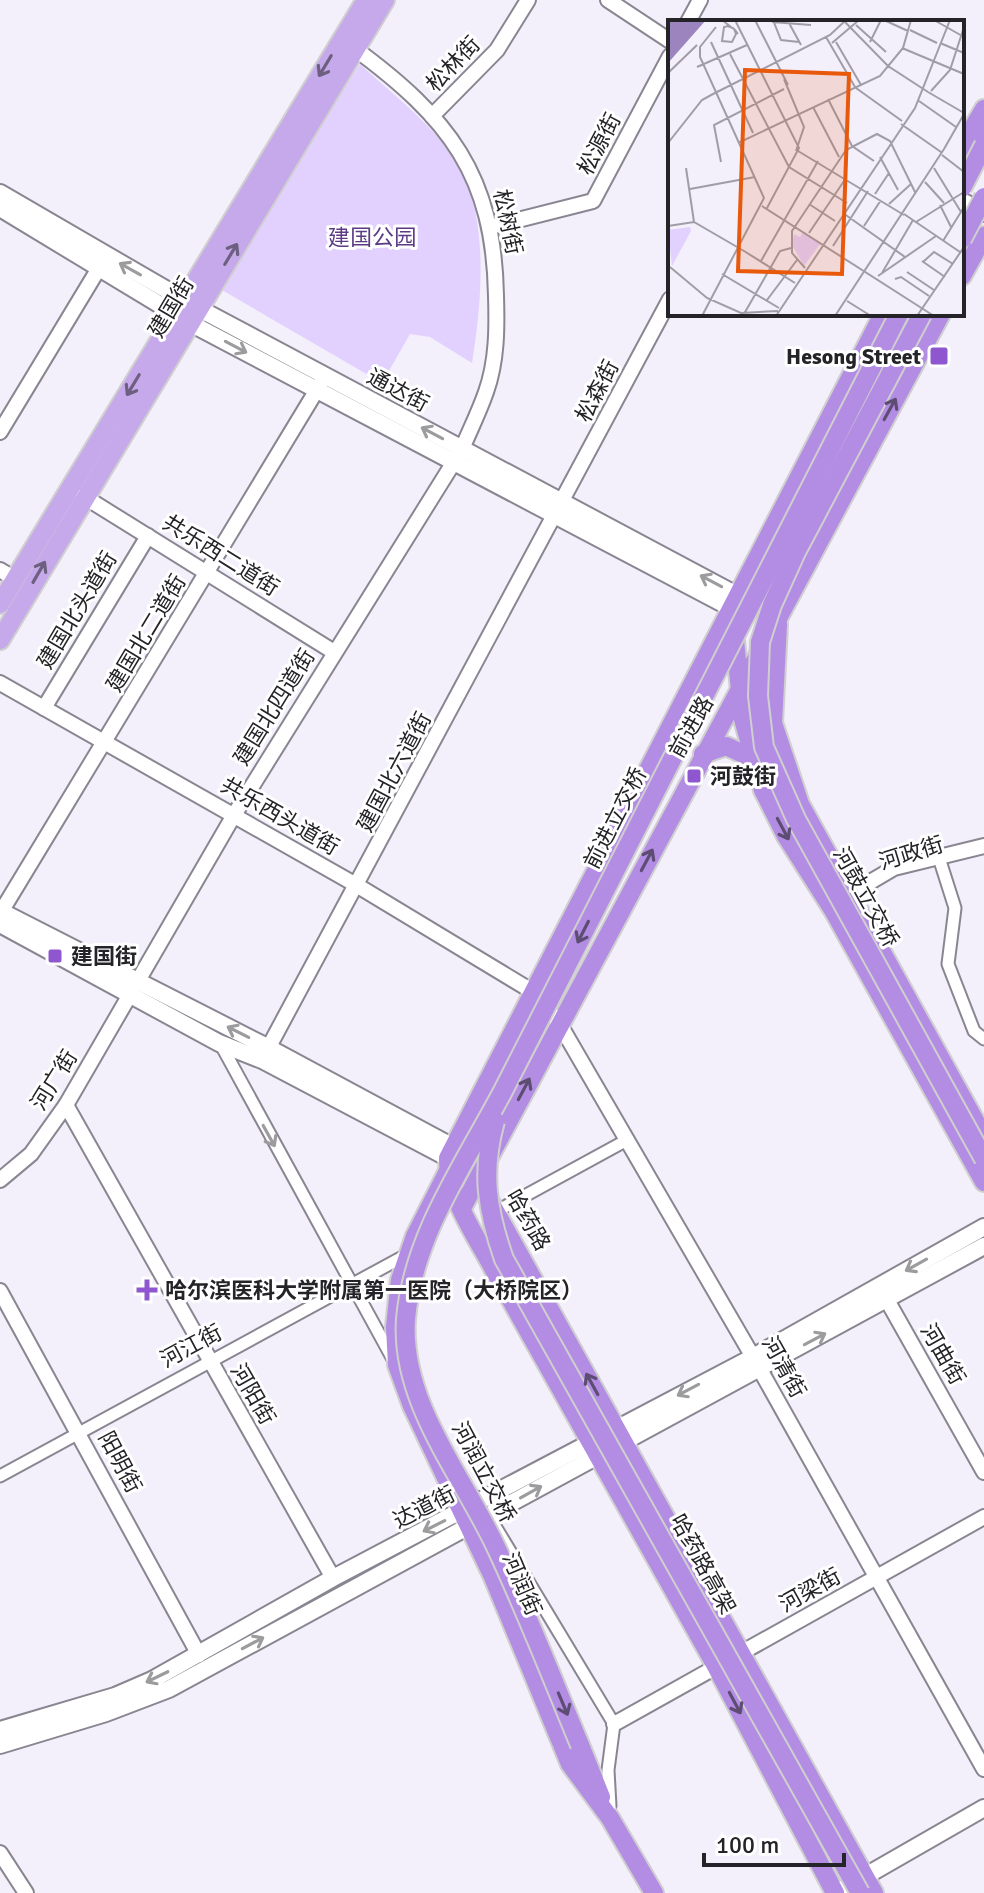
<svg xmlns="http://www.w3.org/2000/svg" width="984" height="1893" font-family="Signika,'Noto Sans SC',sans-serif">
<rect width="100%" height="100%" fill="#f3effb"/>
<path fill="#e2d1ff" d="M360 64C391 93 427 120 452 155 491 209 482 301 472 363L430 337 410 334 382 383 215 286Z"/>
<g fill="none" stroke-linecap="round" stroke-linejoin="round">
<defs>
<g id="minor">
<polyline points="941,864 955,908 948,964 974,1031 984,1039"/>
<polyline points="220,1043 394,1361"/>
<polyline points="497,1211 627,1140"/>
<polyline points="0,1476 408,1254"/>
<polyline points="490,1518 614,1724 608,1770 610,1806"/>
</g>
<g id="tertiary">
<polyline points="608,0 670,41"/>
<polyline points="688,22 700,0"/>
<polyline points="432,116 497,50 528,0"/>
<polyline points="490,227 593,201 670,56"/>
<polyline points="0,432 99,268"/>
<polyline points="83,496 334,652"/>
<polyline points="0,570 15,579"/>
<polyline points="0,683 358,886 535,993 559,1023 753,1357 984,1769"/>
<polyline points="44,708 148,536"/>
<polyline points="843,898 894,868 984,846"/>
<polyline points="1,912 321,383"/>
<polyline points="264,1056 670,299"/>
<polyline points="66,1105 333,1578"/>
<path d="M0 1180 31 1154 66 1105 234 815 462 449C470 430 479 412 486 392 497 361 497 328 496 296 494 175 449 118 354 48"/>
<polyline points="0,1291 199,1655"/>
<polyline points="887,1300 984,1472"/>
<polyline points="614,1724 984,1517"/>
<polyline points="0,1853 26,1893"/>
</g>
<g id="secondary">
<polyline points="0,193 198,308 746,600"/>
<polyline points="962,201 984,213"/>
<polyline points="0,208 190,323 731,608"/>
<polyline points="0,911 269,1048 455,1148"/>
<polyline points="0,924 219,1043 262,1060 448,1158"/>
<polyline points="0,1730 115,1696 152,1680 333,1578 753,1357 984,1227"/>
<polyline points="0,1745 106,1713 169,1689 984,1246"/>
<polyline points="836,1893 984,1808"/>
</g>
<g id="primary">
<polyline points="0,604 366,0"/>
<polyline points="0,640 385,0"/>
</g>
<g id="trunk">
<polyline points="962,146 984,109"/>
<polyline points="962,165 984,136"/>
<polyline points="962,276 984,236"/>
<polyline points="778,624 773,723 800,804 984,1137"/>
<polyline points="734,631 743,719 763,790 786,836 833,910 984,1182"/>
<polyline points="703,754 726,746 752,758"/>
<polyline points="448,1171 415,1236 400,1280 395,1327 397,1365 412,1406 493,1577 570,1764 610,1818 654,1893"/>
<polyline points="489,1200 874,1893"/>
<polyline points="462,1208 941,314"/>
<polyline points="580,1745 601,1797"/>
<path d="M835 1893 716 1666 493 1268C476 1236 447 1195 448 1158L883 314"/>
</g>
</defs>
<use href="#minor" stroke="#8a8691" stroke-width="15"/>
<use href="#tertiary" stroke="#8a8691" stroke-width="18"/>
<use href="#secondary" stroke="#8a8691" stroke-width="20"/>
<use href="#primary" stroke="#cfcfcf" stroke-width="22"/>
<use href="#trunk" stroke="#cfcfcf" stroke-width="22"/>
<use href="#minor" stroke="#fff" stroke-width="11"/>
<use href="#tertiary" stroke="#fff" stroke-width="14"/>
<use href="#secondary" stroke="#fff" stroke-width="16"/>
<use href="#primary" stroke="#c6a9eb" stroke-width="18"/>
<use href="#trunk" stroke="#b38ce4" stroke-width="18"/>
<defs>
<g id="trunk-bridge">
<polyline points="962,188 984,145"/>
<polyline points="962,239 984,197"/>
<polyline points="922,314 796,552 772,605 760,642 758,696 764,747 796,819 984,1159"/>
<path d="M495 1121C481 1171 487 1211 504 1259L860 1893"/>
<path d="M580 1745C553 1680 527 1613 497 1549 464 1477 400 1403 406 1319 413 1236 465 1163 503 1091L899 314"/>
</g>
</defs>
<use href="#trunk-bridge" stroke="#cfcfcf" stroke-width="22" stroke-linecap="butt"/>
<use href="#trunk-bridge" stroke="#b38ce4" stroke-width="18"/>
</g>
<defs><path id="oneway-shaft" d="M-6 0H5M1.5-3L5.5 0L1.5 3" fill="none" stroke-width="1.6" stroke-linecap="round" stroke-linejoin="round" transform="scale(2)"/></defs>
<g stroke="#6d5f7f">
<use href="#oneway-shaft" transform="translate(325 66) rotate(121)"/>
<use href="#oneway-shaft" transform="translate(231 254) rotate(-59)"/>
<use href="#oneway-shaft" transform="translate(133 385) rotate(121)"/>
<use href="#oneway-shaft" transform="translate(39 572) rotate(-60)"/>
</g>
<g stroke="#9c9c9e">
<use href="#oneway-shaft" transform="translate(130 269) rotate(-151)"/>
<use href="#oneway-shaft" transform="translate(236 347) rotate(28)"/>
<use href="#oneway-shaft" transform="translate(432 433) rotate(-152)"/>
<use href="#oneway-shaft" transform="translate(711 581) rotate(-152)"/>
<use href="#oneway-shaft" transform="translate(238 1032) rotate(-153)"/>
<use href="#oneway-shaft" transform="translate(269 1136) rotate(61)"/>
<use href="#oneway-shaft" transform="translate(916 1265) rotate(151)"/>
<use href="#oneway-shaft" transform="translate(815 1339) rotate(-28)"/>
<use href="#oneway-shaft" transform="translate(688 1390) rotate(152)"/>
<use href="#oneway-shaft" transform="translate(531 1492) rotate(-29)"/>
<use href="#oneway-shaft" transform="translate(434 1526) rotate(153)"/>
<use href="#oneway-shaft" transform="translate(253 1643) rotate(-28)"/>
<use href="#oneway-shaft" transform="translate(157 1677) rotate(154)"/>
</g>
<g stroke="#5d4d73">
<use href="#oneway-shaft" transform="translate(890 409) rotate(-61)"/>
<use href="#oneway-shaft" transform="translate(783 829) rotate(62)"/>
<use href="#oneway-shaft" transform="translate(647 860) rotate(-62)"/>
<use href="#oneway-shaft" transform="translate(583 932) rotate(117)"/>
<use href="#oneway-shaft" transform="translate(524 1089) rotate(-62)"/>
<use href="#oneway-shaft" transform="translate(592 1384) rotate(-119)"/>
<use href="#oneway-shaft" transform="translate(735 1703) rotate(62)"/>
<use href="#oneway-shaft" transform="translate(563 1704) rotate(67)"/>
</g>
<g fill="#8e57cf" stroke="#fff" stroke-width="3">
<rect x="929" y="346" width="20" height="20" rx="4"/>
<rect x="686" y="768" width="16" height="16" rx="4"/>
<rect x="47" y="948" width="16" height="16" rx="4"/>
<path d="M143 1278h8v8h8v8h-8v8h-8v-8h-8v-8h8z"/>
</g>
<g text-anchor="middle" dominant-baseline="central" stroke-width="6" stroke-linejoin="round" paint-order="stroke">
<g font-size="22" fill="#242327" stroke="#fff">
<text transform="translate(453 64) rotate(-46)">松林街</text>
<text transform="translate(599 144) rotate(-62)">松源街</text>
<text transform="translate(508 222) rotate(78)">松树街</text>
<text transform="translate(171 307) rotate(-59)">建国街</text>
<text transform="translate(398 390) rotate(28)">通达街</text>
<text transform="translate(597 391) rotate(-62)">松森街</text>
<text transform="translate(221 555) rotate(32)">共乐西二道街</text>
<text transform="translate(77 610) rotate(-59)">建国北头道街</text>
<text transform="translate(146 633) rotate(-59)">建国北二道街</text>
<text transform="translate(274 707) rotate(-58)">建国北四道街</text>
<text transform="translate(691 727) rotate(-61)">前进路</text>
<text transform="translate(394 772) rotate(-62)">建国北六道街</text>
<text transform="translate(280 816) rotate(30)">共乐西头道街</text>
<text transform="translate(615 818) rotate(-63)">前进立交桥</text>
<text transform="translate(911 853) rotate(-17)">河政街</text>
<text transform="translate(866 897) rotate(61)">河鼓立交桥</text>
<text transform="translate(54 1080) rotate(-58)">河广街</text>
<text transform="translate(528 1220) rotate(60)">哈药路</text>
<text transform="translate(191 1346) rotate(-28)">河江街</text>
<text transform="translate(943 1354) rotate(60)">河曲街</text>
<text transform="translate(784 1367) rotate(61)">河清街</text>
<text transform="translate(253 1394) rotate(60)">河阳街</text>
<text transform="translate(120 1462) rotate(62)">阳明街</text>
<text transform="translate(484 1472) rotate(62)">河润立交桥</text>
<text transform="translate(424 1507) rotate(-27)">达道街</text>
<text transform="translate(703 1564) rotate(61)">哈药路高架</text>
<text transform="translate(522 1584) rotate(67)">河润街</text>
<text transform="translate(810 1590) rotate(-29)">河梁街</text>
</g>
<g font-size="22" fill="#5b3b83" stroke="#fff">
<text x="372" y="237">建国公园</text>
</g>
<g font-size="22" font-weight="bold" fill="#242327" stroke="#fff" text-anchor="start">
<text x="921" y="356" text-anchor="end">Hesong Street</text>
<text x="710" y="776">河鼓街</text>
<text x="71" y="956">建国街</text>
<text x="165" y="1290">哈尔滨医科大学附属第一医院（大桥院区）</text>
</g>
</g>
<g transform="translate(668 20)">
<rect width="296" height="296" fill="#f3effb"/>
<path d="M22 207 23 211 4 246 0 210ZM135 212 153 223 136 246 124 225 126 214 132 217Z" fill="#e2d1ff"/>
<path d="M0 0H38L0 43Z" fill="#9c85bf"/>
<path fill="none" stroke="#a09da6" stroke-width="2" d="M54 0 63 7 66 9 68 14 64 22 54 21 56 7 60 6 62 7 65 8 67 10 70 14M67 0 131 128 99 188M87 0 120 65M105 0 113 20 131 22M175 0 220 46 260 72M216 0 240 11M266 0 296 17M104 2 143 5M121 3 133 25M188 5 218 32M242 10 269 23M158 17 187 67M43 22 85 113M168 22 193 65M202 22 213 0M164 23 191 0M272 23 296 33M234 28 296 54M62 34 121 147 179 183M29 47 79 25M0 53 29 25M116 59 136 107 128 131M188 68 234 101M263 71 282 50 296 7M260 72 296 93M45 74 162 15 178 0M160 79 184 126 206 141M251 81 288 107M145 87 171 137M233 104 273 132M0 123 34 80 45 74M70 123 212 56 235 28 243 0M276 129 296 94M130 131 236 195M274 135 296 152M212 137 230 170M53 142 46 105 116 69M18 148 26 202M266 148 293 192M257 162 276 183M22 169 87 157M207 174 221 153M141 184 167 201M221 184 243 164M272 185 283 207M94 186 266 296M175 193 237 237M236 194 292 232M248 202 296 172M0 206 26 202 76 231M196 206 213 180M141 213 178 158M275 221 296 187M165 226 200 171M76 231 127 263M93 241 150 141M254 241 277 257M255 242 266 232 285 244M2 247 39 278 73 293 110 291M137 248 124 233V211L178 130 209 114 222 121 247 172M239 252 266 270M214 253 245 200M54 254 111 288M210 256 268 216M227 259 233 257 261 276M99 280 129 240M179 281 203 296M76 294 112 231 123 228M34 296 96 178 32 37V27L48 7M108 296 247 88 282 0M167 296 276 129M249 296 296 227"/>
<path fill="#e8590c" fill-opacity="0.15" stroke="#e8590c" stroke-width="4" d="M77 50 181 54 174 254 70 251Z"/>
<rect width="296" height="296" fill="none" stroke="#242327" stroke-width="4"/>
</g>
<path d="M704 1853v12h140v-12" fill="none" stroke="#242327" stroke-width="4"/>
<text x="716" y="1853" font-size="24" fill="#242327" stroke="#ffffff" stroke-width="6" paint-order="stroke">100 m</text>
</svg>
